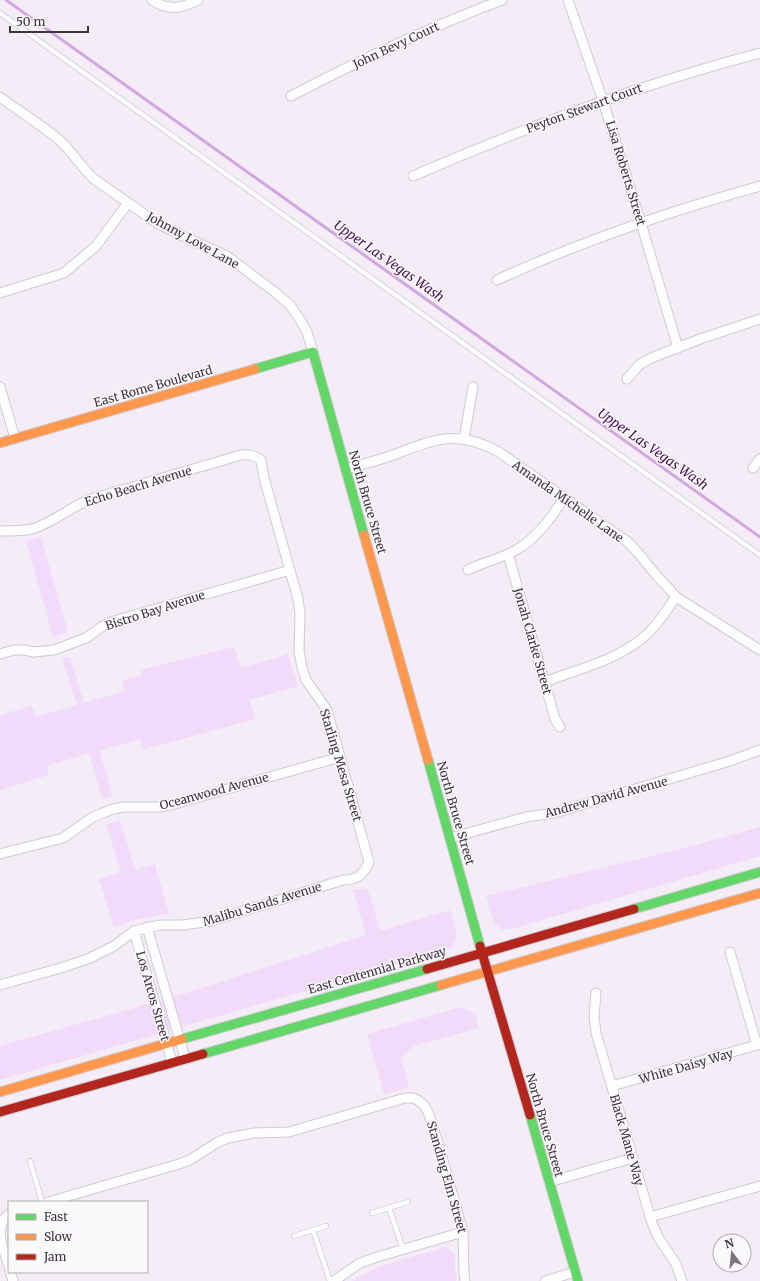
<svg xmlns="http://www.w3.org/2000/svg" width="760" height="1281" font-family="Merriweather,serif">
<rect width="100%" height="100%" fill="#f4ecf7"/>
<g fill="#f2dbfa">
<polygon points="41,537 68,632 53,637 26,541"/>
<polygon points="234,647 241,668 288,654 298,686 250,700 255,719 143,750 140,739 100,751 112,796 102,799 89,753 47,766 49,775 0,790 0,715 32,706 36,716 77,705 62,658 70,657 84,703 125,691 122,680 142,676 141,670"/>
<path d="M120 820 135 870 155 864 169 914C150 916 131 920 114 928L99 879 121 872 106 824Z"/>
<polygon points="760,827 760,856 515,928 503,930 494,924 486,896 696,845"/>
<polygon points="368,889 380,931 450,910 457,936 452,948 0,1080 0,1046 180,995 366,935 353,890"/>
<polygon points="461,1007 475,1014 479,1028 415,1046 401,1058 409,1087 384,1094 367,1034"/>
<polygon points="445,1247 454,1253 456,1281 352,1281 381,1266"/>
</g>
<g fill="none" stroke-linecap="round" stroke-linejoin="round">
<polyline stroke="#d2a7e0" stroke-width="3" points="6,0 760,537"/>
<defs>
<g id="lane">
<polyline points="0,13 760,555"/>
<polyline points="30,1161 42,1202"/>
<polyline points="389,1208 403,1249"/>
<polyline points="372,1213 408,1202"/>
<polyline points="313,1230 330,1281"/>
<polyline points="294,1236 326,1226"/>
</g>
<g id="street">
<path d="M152 0C168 11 181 9 198 0"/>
<polyline points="568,0 603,101 641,223 678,348"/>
<path d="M291 96C360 60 430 27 502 0"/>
<path d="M0 97C19 111 40 124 58 139 72 151 81 167 94 179L157 223 183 236 227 256 276 293 290 305 301 321 307 332 313 352"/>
<path d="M413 176C526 127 641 84 760 53"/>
<path d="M497 280C582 241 670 211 760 186"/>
<polyline points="0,293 64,273 96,246 128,203"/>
<polyline points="627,379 639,365 651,358 700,339 760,319"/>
<polyline points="0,387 15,438"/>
<polyline points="464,439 473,387"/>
<polyline points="753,468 760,459"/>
<path d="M346 469C363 464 380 460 396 454 437 438 458 430 499 452L628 542C639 553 647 564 657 576 663 583 670 589 676 597L760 650"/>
<path d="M0 531C10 531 22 531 32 529 53 523 70 507 91 499L241 455C249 454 254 455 261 460L264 478 298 599 300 613 299 652 302 667 306 680 327 710 369 862C363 875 357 880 343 880L211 921 183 925H160L134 931 114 946 90 958 64 967 0 985"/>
<polyline points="508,554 555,719 560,727"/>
<path d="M468 570C483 562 501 559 516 550 537 538 551 518 564 498"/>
<polyline points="0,654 14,650 24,650 34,652 54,650 86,638 103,626 114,621 290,570"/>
<path d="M545 682C578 669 618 660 645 636 658 625 666 611 676 597"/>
<polyline points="450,838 526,817 554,813 730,761 760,750"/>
<polyline points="0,854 63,838 93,817 113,809 124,807 159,807 171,805 340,757"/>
<polyline points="147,927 185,1058"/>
<polyline points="134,931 172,1062"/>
<polyline points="730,952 757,1045"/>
<polyline points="596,993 594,1016 596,1033 652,1223 658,1237 676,1264 682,1281"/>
<polyline points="612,1086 760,1044"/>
<polyline points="549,1182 633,1158"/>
<polyline points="48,1202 179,1164 190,1160 218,1142 228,1138 254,1133 289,1132 405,1098 413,1098 419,1101 424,1105 428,1112 439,1146 463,1232 464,1273 465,1281"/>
<polyline points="650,1217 760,1186"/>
<polyline points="0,1230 4,1219 9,1214"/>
<polyline points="0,1231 1,1241 9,1267"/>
<polyline points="10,1272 13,1281"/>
<polyline points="334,1281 360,1263 377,1257 463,1232"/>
<polyline points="545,1281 575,1272"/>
</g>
<g id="fast">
<polyline points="255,369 313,352 364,535"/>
<polyline points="428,760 480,946"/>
<polyline points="634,909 760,872"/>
<polyline points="182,1039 427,969"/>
<polyline points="203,1054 441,985"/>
<polyline points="530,1115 578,1281"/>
</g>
<g id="slow">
<polyline points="0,443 255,369"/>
<polyline points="364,535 428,760"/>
<polyline points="441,985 760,893"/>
<polyline points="0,1092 182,1039"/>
</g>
<g id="jam">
<polyline points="480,946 530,1115"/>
<polyline points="427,969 634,909"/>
<polyline points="0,1112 203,1054"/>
</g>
</defs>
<use href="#lane" stroke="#d0cad2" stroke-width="6"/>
<use href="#street" stroke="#d0cad2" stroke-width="11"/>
<use href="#fast" stroke="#d0cad2" stroke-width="11"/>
<use href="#slow" stroke="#d0cad2" stroke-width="11"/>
<use href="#jam" stroke="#d0cad2" stroke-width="11"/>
<use href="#lane" stroke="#fdfcfe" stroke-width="4.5"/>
<use href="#street" stroke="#fdfcfe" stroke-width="9"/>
<use href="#fast" stroke="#63d668" stroke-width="9"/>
<use href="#slow" stroke="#ff974d" stroke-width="9"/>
<use href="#jam" stroke="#b3261e" stroke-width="9"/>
</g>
<g text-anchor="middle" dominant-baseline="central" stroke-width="3" stroke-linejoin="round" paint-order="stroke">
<g font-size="12" fill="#3b353d" stroke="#fcf9fd">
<text transform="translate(396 45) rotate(-25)">John Bevy Court</text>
<text transform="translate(584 108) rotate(-20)">Peyton Stewart Court</text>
<text transform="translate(626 173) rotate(73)">Lisa Roberts Street</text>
<text transform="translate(193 240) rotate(29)">Johnny Love Lane</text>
<text transform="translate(153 386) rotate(-16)">East Rome Boulevard</text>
<text transform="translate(138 486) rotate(-17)">Echo Beach Avenue</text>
<text transform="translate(568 501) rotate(35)">Amanda Michelle Lane</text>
<text transform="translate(368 502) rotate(74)">North Bruce Street</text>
<text transform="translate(155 610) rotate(-18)">Bistro Bay Avenue</text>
<text transform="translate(533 641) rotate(74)">Jonah Clarke Street</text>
<text transform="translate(341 765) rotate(73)">Starling Mesa Street</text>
<text transform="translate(214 791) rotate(-15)">Oceanwood Avenue</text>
<text transform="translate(606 797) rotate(-15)">Andrew David Avenue</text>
<text transform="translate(456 813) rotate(74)">North Bruce Street</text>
<text transform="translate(262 904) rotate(-17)">Malibu Sands Avenue</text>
<text transform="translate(377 970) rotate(-16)">East Centennial Parkway</text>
<text transform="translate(153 996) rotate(74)">Los Arcos Street</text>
<text transform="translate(686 1066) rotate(-16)">White Daisy Way</text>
<text transform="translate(545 1125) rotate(74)">North Bruce Street</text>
<text transform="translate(627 1140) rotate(74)">Black Mane Way</text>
<text transform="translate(447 1177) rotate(74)">Standing Elm Street</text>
</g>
<g font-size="13" font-style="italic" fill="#460f55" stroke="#fcf9fd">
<text transform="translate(389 261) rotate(35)">Upper Las Vegas Wash</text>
<text transform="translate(653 449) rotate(35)">Upper Las Vegas Wash</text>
</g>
</g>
<rect x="8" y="1201" width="140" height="72" fill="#fcf9fd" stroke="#afabb0"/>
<rect x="16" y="1214" width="20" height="6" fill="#63d668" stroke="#afabb0"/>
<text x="44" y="1221" font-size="12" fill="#3b353d">Fast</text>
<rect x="16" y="1234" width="20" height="6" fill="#ff974d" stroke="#afabb0"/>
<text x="44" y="1241" font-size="12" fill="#3b353d">Slow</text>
<rect x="16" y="1254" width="20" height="6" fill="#b3261e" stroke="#afabb0"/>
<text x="44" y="1261" font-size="12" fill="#3b353d">Jam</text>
<g transform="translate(732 1253) rotate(344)"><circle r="19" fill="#fcf9fd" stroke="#afabb0"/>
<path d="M0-3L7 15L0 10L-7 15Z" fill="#7c757e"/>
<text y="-6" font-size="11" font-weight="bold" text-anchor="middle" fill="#3b353d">N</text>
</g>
<path d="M10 26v6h78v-6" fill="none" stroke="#3b353d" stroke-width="2"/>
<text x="16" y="26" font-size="12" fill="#3b353d" stroke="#fcf9fd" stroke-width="3" paint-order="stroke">50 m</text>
</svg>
